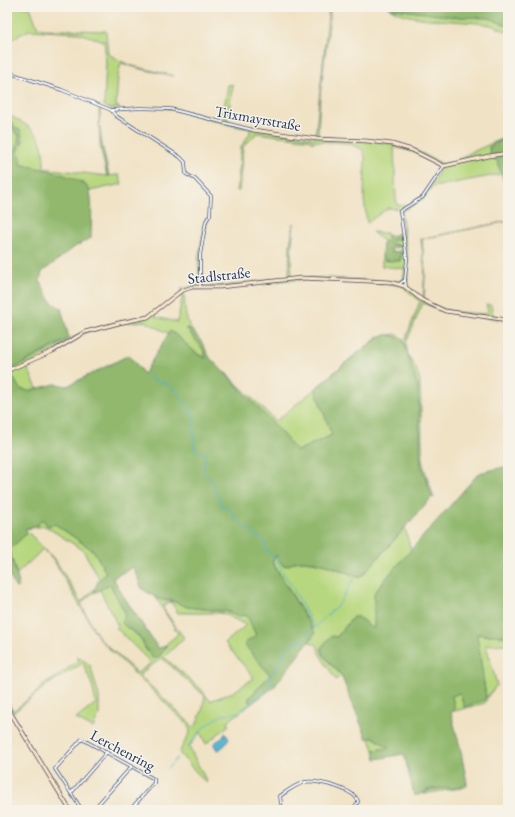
<svg xmlns="http://www.w3.org/2000/svg" width="515" height="817" font-family="'EB Garamond',serif">
<rect width="100%" height="100%" fill="#f7f3e8"/>
<filter id="ink" filterUnits="userSpaceOnUse"><feTurbulence type="fractalNoise" baseFrequency=".025" numOctaves="2"/><feDisplacementMap in="SourceGraphic" scale="8" xChannelSelector="R" yChannelSelector="G"/><feConvolveMatrix kernelMatrix="1 2 1 2 8 2 1 2 1" color-interpolation-filters="sRGB"/></filter>
<filter id="wash" filterUnits="userSpaceOnUse"><feTurbulence type="fractalNoise" baseFrequency=".012" numOctaves="4" result="noise"/><feDisplacementMap in="SourceGraphic" scale="16" xChannelSelector="R" yChannelSelector="G"/><feGaussianBlur stdDeviation="0.9" result="paint"/><feColorMatrix in="noise" values="0 0 0 0 0 0 0 0 0 0 0 0 0 0 0 0 0 1.4 0 .05"/><feComposite in="paint" operator="in"/></filter>
<g filter="url(#wash)">
<rect width="100%" height="100%" fill="#f0e2c5"/>
<g fill="#b7d77e" stroke="#69836e" fill-rule="evenodd">
<polygon points="7,7 30,7 37,26 43,29 106,31 108,54 129,65 174,76 141,69 121,63 118,76 116,106 120,108 110,109 104,106 106,62 104,41 78,33 29,30 7,42"/>
<path d="M329 7H330V17L320 95 318 133 319 137 378 141 399 145 415 150 443 164 453 163 470 153 508 136 489 147 490 153 497 161 501 174 433 187 422 200 401 212 408 260 407 284 410 289 423 299 425 271 421 239 508 221 422 239 425 272 424 300C442 313 464 313 485 314L488 311 486 305H491L493 315 508 319V321C479 315 450 316 423 303L406 343 408 355 416 368 420 380 423 464 434 498 432 497 421 464 418 386 403 340C398 338 393 335 388 335 372 337 329 377 315 389L332 435 297 451 225 372 276 421 379 336 396 334 404 339 406 338 420 301 401 285 340 280H288L227 288 187 289 184 291C185 305 184 316 191 329L187 328 203 349 207 358C195 356 182 338 170 331L169 334 145 321 123 323 87 332 28 365 27 367 38 390 29 391 20 389 9 371 85 331 124 320 141 318 154 312 156 317 177 322 182 299 181 289 197 286 199 280 198 259 206 218 207 222 200 260 202 284 203 287 224 286 289 277 290 245 294 223 291 255 292 277 331 278 397 282 403 280 405 269 382 266V258L386 261H400L402 255 400 246 383 241 372 232 387 233V240L402 239 403 226 399 209 388 208 367 223 364 199 365 156 362 149 347 143 315 141 312 143V140L257 133 243 147 239 191H237L241 147 250 133V129C218 124 188 110 156 107L172 108 222 121 228 84 233 85 227 122 239 126 315 138ZM394 147 417 153 440 167C435 184 418 209 397 205 395 201 395 157 394 147Z"/>
<path d="M388 7 454 17 489 18 508 26V32C500 29 493 25 485 24 461 20 406 22 388 7Z"/>
<path d="M7 114C36 130 44 134 44 168L107 176 119 175 122 184 90 191 84 183 66 176 20 164 18 153 23 140 13 126 12 129 19 135 16 152 7 143Z"/>
<polygon points="42,519 48,526 55,524 94,551 106,573 100,580 83,550 45,526 25,529 38,524"/>
<path d="M405 528 411 551 387 577 374 629 358 617H353L337 637 331 636 321 648 330 664 341 675 336 680 320 655 317 645 309 642 315 633 272 561 277 555 286 566C290 565 294 562 298 561 316 560 344 571 360 578Z"/>
<path d="M28 532 56 561 81 602 94 589 96 592 110 584 125 613V626C134 634 143 636 145 649L159 657 166 646 165 645 178 634 155 596 165 601 176 602 187 607 229 612 239 616 245 615 250 619 256 635 245 645 270 675 249 698V702L251 704 227 722 229 725 206 744 200 732 189 747 207 782 206 783 179 753 190 732 189 726 100 640 53 559 43 549 17 574 9 550ZM100 590 118 626 116 628 151 663 137 673 100 639 91 625 81 603 91 594ZM171 602 178 613H218L224 614 246 625 225 643 254 678 233 692 210 701 201 689 164 657 184 638 162 607ZM162 658 205 696 202 711 195 728 140 676 141 673Z"/>
<polygon points="476,634 488,636 495,634 501,637 508,636 508,644 486,645 497,685 488,696 485,703 451,712 452,711 452,696 455,693 486,697"/>
<polygon points="77,656 90,665 99,696 99,715 93,728 76,719 96,703 92,685 83,663 47,685 13,713 7,703 7,698 13,711 30,698 47,681 49,682 79,660"/>
<polygon points="371,737 373,737 389,748 374,750 370,739"/>
<path d="M467 783V786L462 788 422 794C434 784 457 793 467 783Z"/>
</g>
<g fill="#91b86d" stroke="#567466">
<polygon points="391,7 487,7 491,9 496,7 508,7 508,26 489,18 454,17 393,9"/>
<polygon points="99,109 101,109 99,122 102,144 109,176 107,176 100,145"/>
<path d="M10 123H13L15 128 20 130 23 140 18 153 21 156 20 164C35 168 86 176 90 192 93 204 91 225 91 238L76 246 42 272 40 281 51 302 61 308 69 338 9 371 20 389 29 391 55 384 67 386 129 355 144 374 170 331C182 337 195 356 206 358L203 349 186 328 191 329 201 341 210 358 273 423 297 451 332 435 315 389C329 378 373 337 388 335 393 335 398 338 403 340L418 386 421 464 432 497 360 578C342 570 319 560 299 561 293 562 289 566 283 566L276 555 272 562 315 633 274 687 251 704 249 702V698L270 675 244 644 256 635 247 616 243 615 237 617 229 612 187 607 171 600H161L142 589 133 567 113 578 122 594 158 648 167 646 159 657 154 659C145 652 145 643 138 635 133 630 127 629 122 623L125 613 110 584 96 592 94 591 98 581 106 573 94 551 55 524 48 526 42 519 38 525 25 529 28 532 26 534 9 550 19 583 17 588 15 587 7 570V143L16 152 19 135 12 129Z"/>
<polygon points="508,137 508,193 497,161 490,153 489,147"/>
<polygon points="401,234 402,239 391,241 386,238 387,236"/>
<polygon points="383,241 400,246 391,249 391,252 401,251 400,261 384,260 382,258"/>
<path d="M508 466V636L477 634 486 697 484 700 464 707 460 693 452 696 455 709 451 713 460 747 467 783C458 792 439 786 428 790 422 792 421 796 414 795L404 754 376 759 374 750 389 748 373 737 367 739 341 675 323 655 321 648 331 636 337 637 353 617H358L374 629V593L387 577 479 473Z"/>
</g>
<polygon fill="#51b2d0" stroke="#367097" points="225,733 229,739 226,744 219,750 217,750 214,745 214,743 222,738"/>
<g fill="none" stroke-linecap="round" stroke-linejoin="round">
<g stroke="#51b2d0" stroke-width="1">
<path d="M148 371 152 380 168 384C171 388 175 389 178 393 182 399 185 405 190 410V413L194 416V449L206 454 203 471 215 485 214 489 219 498 221 506H226L227 509 233 511V515L238 522 253 532V536L259 537 266 544 265 549 277 560 282 571 293 588 314 628 306 637"/>
<polyline points="355,576 356,574"/>
<polyline points="315,627 339,604 354,578"/>
<path d="M222 715 239 712 267 691 271 680 270 677C281 663 283 642 304 639"/>
<polyline points="188,747 204,727 220,716"/>
<polyline points="168,768 177,758"/>
</g>
</g>
</g>
<g filter="url(#ink)">
<g fill="none" stroke-linecap="round" stroke-linejoin="round">
<defs>
<g id="street">
<polyline points="7,72 62,90 111,110 140,108 170,109 253,130"/>
<polyline points="111,110 116,116 180,157 185,162 186,174 195,179 211,196 210,215 206,221 200,255 200,287"/>
<polyline points="399,284 405,280"/>
<polyline points="406,287 405,280 407,259 400,211 423,197 444,166"/>
<polyline points="71,793 107,752"/>
<polyline points="82,810 55,769 82,739 154,779 154,783 130,810"/>
<polyline points="93,810 132,766"/>
<polyline points="225,810 227,810"/>
<path d="M282 810 280 796C287 791 297 784 305 782 316 779 357 790 358 802L352 810"/>
</g>
<g id="secondary">
<polyline points="253,130 317,139 367,141 392,144 412,150 444,166 489,156 508,153"/>
<polyline points="7,373 11,369 53,351 85,332 119,323 148,317 181,291 192,287 220,287 301,278 390,282 404,286 422,300 445,311 508,320"/>
<polyline points="7,707 70,810"/>
</g>
</defs>
<use href="#street" stroke="#3b4a6d" stroke-width="3.5"/>
<use href="#secondary" stroke="#3b4a6d" stroke-width="4.5"/>
<use href="#street" stroke="#fff" stroke-width="2"/>
<use href="#secondary" stroke="#fee4c5" stroke-width="3"/>
</g>
</g>
<g text-anchor="middle" dominant-baseline="central" stroke-width="3" stroke-linejoin="round" paint-order="stroke">
<g font-size="15" fill="#1b2f5e" stroke="#f7f3e8">
<text transform="translate(258 118) rotate(10)">Trixmayrstraße</text>
<text transform="translate(219 275) rotate(-6)">Stadlstraße</text>
<text transform="translate(123 750) rotate(28)">Lerchenring</text>
</g>
</g>
<rect width="515" height="817" fill="none" stroke="#f7f3e8" stroke-width="24"/>
</svg>
